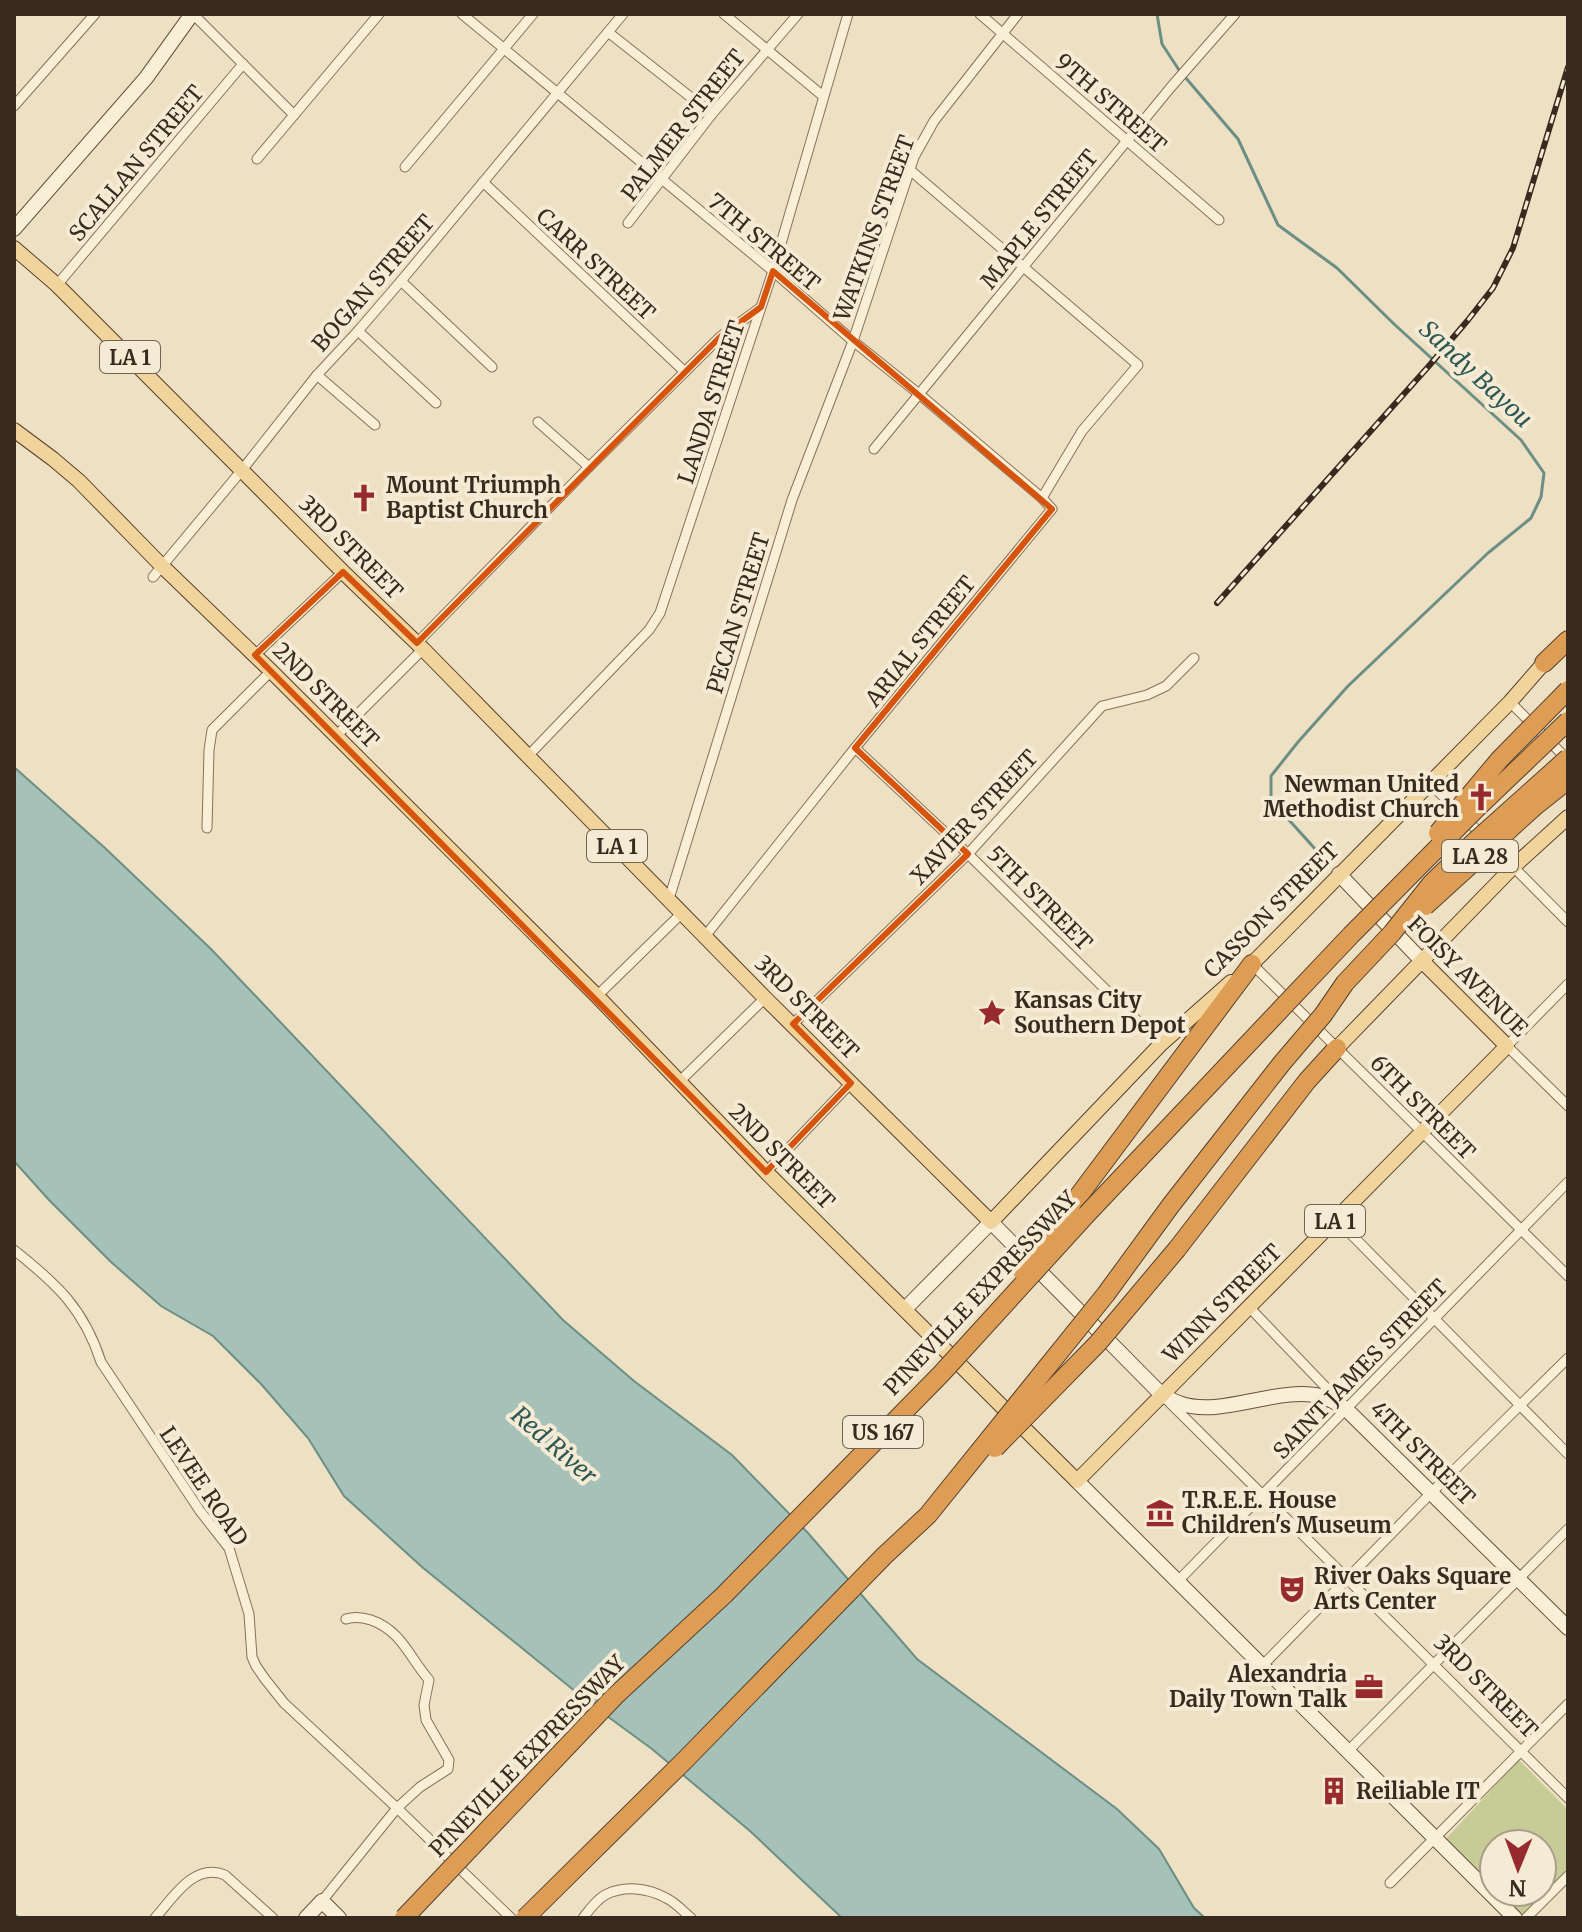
<svg xmlns="http://www.w3.org/2000/svg" width="1582" height="1932" font-family="Merriweather,serif">
<rect width="100%" height="100%" fill="#eee0c3"/>
<polygon fill="#c7cc97" points="1519,1760 1568,1810 1568,1873 1524,1918 1517,1918 1495,1892 1542,1892 1542,1844 1494,1844 1494,1891 1443,1842"/>
<polygon fill="#a5c1b8" stroke="#6c8f85" stroke-width="2" points="14,767 105,848 211,949 563,1320 634,1381 732,1455 808,1533 917,1659 1117,1809 1159,1849 1194,1908 1205,1918 842,1918 750,1831 652,1749 592,1705 422,1567 344,1496 308,1438 261,1384 213,1336 161,1306 111,1262 49,1200 14,1161"/>
<g fill="none" stroke-linecap="round" stroke-linejoin="round">
<g stroke="#6c8f85" stroke-width="3">
<polyline points="1157,14 1162,44 1179,70 1238,139 1278,225 1337,268 1394,324 1521,440 1544,473 1541,497 1531,518 1488,553 1348,686 1298,742 1271,776 1271,800 1326,861"/>
<polyline points="14,1915 19,1918"/>
</g>
<defs>
<g id="minor">
<polyline points="193,14 294,115"/>
<polyline points="462,14 773,271 853,341 919,394 1042,498"/>
<polyline points="724,14 823,96"/>
<polyline points="980,14 1219,220"/>
<polyline points="608,32 712,114"/>
<polyline points="14,106 95,14"/>
<polyline points="257,159 379,14"/>
<polyline points="405,167 533,14"/>
<polyline points="483,182 685,372"/>
<polyline points="628,223 712,114 798,14"/>
<polyline points="401,281 492,367"/>
<polyline points="57,285 243,64"/>
<polyline points="358,331 436,403"/>
<polyline points="317,375 375,425"/>
<polyline points="538,422 589,467"/>
<polyline points="874,449 1171,87 1235,14"/>
<polyline points="153,577 242,470 317,375 358,331 401,281 623,14"/>
<polyline points="417,643 589,467 720,337 760,308"/>
<polyline points="255,655 343,572"/>
<polyline points="1510,702 1568,760"/>
<polyline points="336,736 423,649"/>
<polyline points="855,748 968,854 1161,1044"/>
<polyline points="528,756 649,630 660,613 773,271 848,14"/>
<polyline points="1430,783 1568,922"/>
<polyline points="207,828 209,750 212,730 271,671"/>
<polyline points="669,899 792,500 853,341 914,157 934,121 1018,14"/>
<polyline points="706,935 855,748 1052,509 1042,498 1082,431 1138,365 910,170"/>
<polyline points="1252,964 1568,1276"/>
<polyline points="1568,984 1507,1046 1568,1106"/>
<polyline points="597,996 683,912"/>
<polyline points="793,1024 968,854 1102,706 1147,695 1166,686 1194,658"/>
<polyline points="679,1082 765,998"/>
<polyline points="766,1172 851,1083"/>
<polyline points="1336,1219 1568,1454"/>
<path d="M14 1250C57 1284 84 1309 101 1362L200 1511 229 1548 249 1614 252 1657 256 1666 265 1679 284 1703 397 1808 511 1918"/>
<polyline points="1249,1307 1339,1401"/>
<polyline points="1170,1403 1568,1798"/>
<polyline points="1177,1582 1568,1182"/>
<polyline points="1262,1666 1431,1493 1568,1358"/>
<polyline points="1348,1751 1568,1529"/>
<polyline points="1390,1883 1568,1704"/>
<path d="M322 1901 397 1808 420 1787 448 1769 449 1760 426 1720 424 1705 429 1680C409 1657 402 1631 371 1620 362 1617 355 1616 346 1619"/>
<path d="M155 1918C173 1898 194 1862 225 1875L273 1918"/>
<path d="M583 1918C589 1910 596 1900 605 1895 624 1885 648 1888 666 1898 675 1902 683 1911 691 1918"/>
<polyline points="1526,1918 1568,1876"/>
</g>
<g id="secondary">
<polyline points="14,229 146,78 192,14"/>
<polyline points="1339,874 1422,961"/>
<path d="M905 1309 991 1222 1162 1395C1168 1398 1173 1401 1179 1403 1223 1419 1279 1384 1324 1397 1332 1400 1339 1405 1346 1409L1568 1628"/>
<polyline points="1077,1481 1515,1918"/>
<polyline points="306,1918 322,1901 339,1918"/>
</g>
<g id="primary">
<polyline points="14,248 57,285 343,572 423,649 765,998 991,1222 1161,1044 1231,982"/>
<polyline points="14,430 53,459 79,481 162,566 271,671 597,996 766,1172 1077,1481 1507,1046 1422,961"/>
<polyline points="1247,969 1510,702 1544,663 1552,658"/>
<polyline points="1337,1048 1513,867 1568,817"/>
</g>
<g id="motorway">
<polyline points="1544,663 1568,640"/>
<polyline points="1071,1206 1252,964"/>
<polyline points="1177,1249 1307,1081 1337,1048"/>
</g>
</defs>
<use href="#minor" stroke="#88715a" stroke-width="11"/>
<use href="#secondary" stroke="#6a523d" stroke-width="16"/>
<use href="#primary" stroke="#56402e" stroke-width="16"/>
<use href="#motorway" stroke="#56402e" stroke-width="20"/>
<use href="#minor" stroke="#f9eed6" stroke-width="9"/>
<use href="#secondary" stroke="#f9eed6" stroke-width="14"/>
<use href="#primary" stroke="#f1d49b" stroke-width="14"/>
<use href="#motorway" stroke="#dd9d54" stroke-width="18"/>
<defs>
<polyline id="rail" points="1217,603 1428,367 1468,320 1493,288 1513,248 1568,67"/>
</defs>
<use href="#rail" stroke="#382a1e" stroke-width="6"/>
<use href="#rail" stroke="#f5ead3" stroke-width="3" stroke-dasharray="9" stroke-linecap="butt"/>
<defs>
<g id="motorway-bridge">
<polyline points="1438,833 1500,759 1568,690"/>
<polyline points="1425,906 1534,807 1568,780"/>
<polyline points="1021,1270 1071,1206"/>
<polyline points="995,1448 1098,1343 1177,1249"/>
<polyline points="404,1918 615,1696 724,1595 941,1374 1086,1215 1351,935 1477,808 1568,721"/>
<polyline points="525,1918 686,1759 884,1556 928,1515 1106,1294 1171,1205 1282,1063 1323,1015 1345,983 1392,933 1431,884 1471,845 1568,758"/>
</g>
</defs>
<use href="#motorway-bridge" stroke="#56402e" stroke-width="20" stroke-linecap="butt"/>
<use href="#motorway-bridge" stroke="#dd9d54" stroke-width="18"/>
</g>
<path fill="none" stroke="#d6540e" stroke-width="6" stroke-linejoin="round" d="M773 271 1052 509 855 748 968 854 793 1024 851 1083 766 1172 255 655 343 572 417 643 720 337 761 307Z"/>
<defs>
<symbol id="church-bare" viewBox="-9 -9 18 18"><path d="M-1.2-6h2.4v3.5h3.3v2.4h-3.3V6h-2.4V-.1h-3.3v-2.4h3.3Z" fill="#972a2e" stroke="#f5ead3" stroke-width="2.5" paint-order="stroke"/></symbol>
<symbol id="sight-bare" viewBox="-9 -9 18 18"><path d="M0-6L1.8-2.2L6-1.7L2.9 1.2L3.7 5.4L0 3.3L-3.7 5.4L-2.9 1.2L-6-1.7L-1.8-2.2Z" fill="#972a2e" stroke="#f5ead3" stroke-width="2.5" paint-order="stroke"/></symbol>
<symbol id="museum-bare" viewBox="-9 -9 18 18"><path d="M0-6L6-3V-2H-6V-3ZM-5-1h2V3h-2ZM-1-1h2V3h-2ZM3-1h2V3H3ZM-6 4H6V6H-6Z" fill="#972a2e" stroke="#f5ead3" stroke-width="2.5" paint-order="stroke"/></symbol>
<symbol id="theatre-bare" viewBox="-9 -9 18 18"><path d="M-5-5.5Q0-4 5-5.5V0Q5 5 0 6Q-5 5-5 0ZM-3.3-2.5H-1v1.5H-3.3ZM1-2.5H3.3v1.5H1ZM-2.8 1Q0 5.5 2.8 1Z" fill="#972a2e" stroke="#f5ead3" stroke-width="2.5" paint-order="stroke"/></symbol>
<symbol id="office-bare" viewBox="-9 -9 18 18"><path d="M-6-3h4V-5.5h4V-3h4V5H-6ZM-1-4.5V-3h2v-1.5ZM-6 0V1H6V0Z" fill="#972a2e" stroke="#f5ead3" stroke-width="2.5" paint-order="stroke"/></symbol>
<symbol id="building-bare" viewBox="-9 -9 18 18"><path d="M-4-6H4V6H1V3H-1V6H-4ZM-2.5-4.3h1.7v1.8h-1.7ZM.8-4.3h1.7v1.8H.8ZM-2.5-1h1.7V.8h-1.7ZM.8-1h1.7V.8H.8Z" fill="#972a2e" stroke="#f5ead3" stroke-width="2.5" paint-order="stroke"/></symbol>
</defs>
<g fill-rule="evenodd">
<use href="#church-bare" x="344" y="478" width="40" height="40"/>
<use href="#church-bare" x="1461" y="777" width="40" height="40"/>
<use href="#sight-bare" x="972" y="993" width="40" height="40"/>
<use href="#museum-bare" x="1140" y="1493" width="40" height="40"/>
<use href="#theatre-bare" x="1272" y="1569" width="40" height="40"/>
<use href="#office-bare" x="1349" y="1667" width="40" height="40"/>
<use href="#building-bare" x="1314" y="1771" width="40" height="40"/>
</g>
<g text-anchor="middle" dominant-baseline="central" stroke-width="8" stroke-linejoin="round" paint-order="stroke">
<g fill="#f5ead3" stroke="#716454" stroke-width="2">
<rect x="100" y="341" width="60" height="32" rx="6"/>
<rect x="587" y="830" width="60" height="32" rx="6"/>
<rect x="1442" y="840" width="76" height="32" rx="6"/>
<rect x="1305" y="1205" width="60" height="32" rx="6"/>
<rect x="843" y="1416" width="80" height="32" rx="6"/>
</g>
<g font-size="20" font-weight="bold" fill="#382a1e">
<text x="130" y="357">LA 1</text>
<text x="617" y="846">LA 1</text>
<text x="1480" y="856">LA 28</text>
<text x="1335" y="1221">LA 1</text>
<text x="883" y="1432">US 167</text>
</g>
<g font-size="22" fill="#382a1e" stroke="#f5ead3">
<text transform="translate(1111 103) rotate(41)">9TH STREET</text>
<text transform="translate(683 125) rotate(-52)">PALMER STREET</text>
<text transform="translate(136 163) rotate(-50)">SCALLAN STREET</text>
<text transform="translate(1039 219) rotate(-51)">MAPLE STREET</text>
<text transform="translate(874 228) rotate(-70)">WATKINS STREET</text>
<text transform="translate(764 242) rotate(40)">7TH STREET</text>
<text transform="translate(596 264) rotate(43)">CARR STREET</text>
<text transform="translate(373 283) rotate(-49)">BOGAN STREET</text>
<text transform="translate(711 402) rotate(-72)">LANDA STREET</text>
<text transform="translate(351 547) rotate(45)">3RD STREET</text>
<text transform="translate(738 613) rotate(-73)">PECAN STREET</text>
<text transform="translate(920 641) rotate(-51)">ARIAL STREET</text>
<text transform="translate(326 695) rotate(45)">2ND STREET</text>
<text transform="translate(974 817) rotate(-47)">XAVIER STREET</text>
<text transform="translate(1040 898) rotate(45)">5TH STREET</text>
<text transform="translate(1271 910) rotate(-45)">CASSON STREET</text>
<text transform="translate(1468 976) rotate(45)">FOISY AVENUE</text>
<text transform="translate(807 1007) rotate(45)">3RD STREET</text>
<text transform="translate(1423 1107) rotate(45)">6TH STREET</text>
<text transform="translate(782 1156) rotate(45)">2ND STREET</text>
<text transform="translate(980 1293) rotate(-47)">PINEVILLE EXPRESSWAY</text>
<text transform="translate(1222 1303) rotate(-45)">WINN STREET</text>
<text transform="translate(1360 1369) rotate(-46)">SAINT JAMES STREET</text>
<text transform="translate(1423 1453) rotate(45)">4TH STREET</text>
<text transform="translate(204 1486) rotate(56)">LEVEE ROAD</text>
<text transform="translate(1486 1686) rotate(45)">3RD STREET</text>
<text transform="translate(527 1756) rotate(-46)">PINEVILLE EXPRESSWAY</text>
</g>
<g font-size="22" font-weight="bold" fill="#382a1e" stroke="#f5ead3" text-anchor="start">
<text x="386" y="485">Mount Triumph<tspan x="386" dy="25">Baptist Church</tspan></text>
<text x="1459" y="784" text-anchor="end">Newman United<tspan x="1459" dy="25">Methodist Church</tspan></text>
<text x="1014" y="1000">Kansas City<tspan x="1014" dy="25">Southern Depot</tspan></text>
<text x="1182" y="1500">T.R.E.E. House<tspan x="1182" dy="25">Children's Museum</tspan></text>
<text x="1314" y="1576">River Oaks Square<tspan x="1314" dy="25">Arts Center</tspan></text>
<text x="1347" y="1674" text-anchor="end">Alexandria<tspan x="1347" dy="25">Daily Town Talk</tspan></text>
<text x="1356" y="1791">Reiliable IT</text>
</g>
<g font-size="24" font-style="italic" fill="#2d5854" stroke="#f5ead3">
<text transform="translate(1476 374) rotate(43)">Sandy Bayou</text>
<text transform="translate(554 1445) rotate(41)">Red River</text>
</g>
</g>
<rect width="1582" height="1932" fill="none" stroke="#382a1e" stroke-width="32"/>
<g transform="translate(1518 1868) rotate(181)"><circle r="38" fill="#f5ead3" stroke="#a99d8b" stroke-width="2"/>
<path d="M0-6L14 30L0 20L-14 30Z" fill="#972a2e"/>
<text y="-12" font-size="22" font-weight="bold" text-anchor="middle" fill="#382a1e">N</text>
</g>
</svg>
